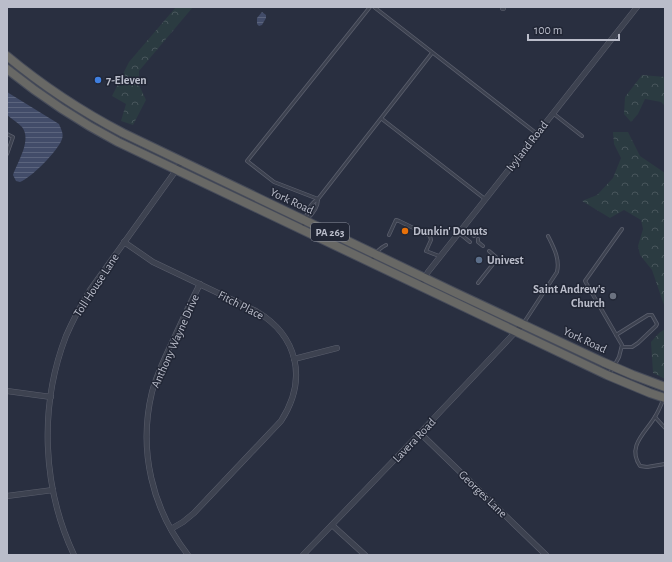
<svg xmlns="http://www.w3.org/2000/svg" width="672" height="562" font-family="'Alegreya Sans',sans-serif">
<defs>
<pattern id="forest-crowns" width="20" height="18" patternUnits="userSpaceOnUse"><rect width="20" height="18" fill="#2b3b41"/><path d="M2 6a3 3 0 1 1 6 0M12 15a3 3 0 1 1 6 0" fill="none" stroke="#48555b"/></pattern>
<pattern id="water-rules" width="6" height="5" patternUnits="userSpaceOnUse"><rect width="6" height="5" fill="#424c69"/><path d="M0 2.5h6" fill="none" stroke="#5b647d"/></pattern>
</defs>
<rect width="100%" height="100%" fill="#292f40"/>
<g fill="url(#forest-crowns)">
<polygon points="176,7 193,7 139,71 139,85 146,100 133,125 121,121 126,104 112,96 129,62"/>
<polygon points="642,75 665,77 665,106 661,102 645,99 638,114 631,122 624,114 625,97"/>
<polygon points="613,132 628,132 640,156 665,173 665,308 652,270 640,255 638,246 643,229 641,220 624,210 610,218 582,201 597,195 613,178 621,158 614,144"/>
<polygon points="665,329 665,379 653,373 651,342 659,333"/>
</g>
<g fill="url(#water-rules)">
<polygon points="262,12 266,15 266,18 262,25 259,26 257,24 257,18"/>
<path d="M7 92 59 124C61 129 64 134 62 139 58 151 31 178 20 182L16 181 13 175C18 161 32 140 22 127 18 123 12 119 7 115Z"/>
</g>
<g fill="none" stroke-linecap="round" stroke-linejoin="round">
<defs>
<g id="service">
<polyline points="374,7 536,133"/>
<polyline points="554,114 582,136"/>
<polyline points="382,119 485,199"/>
<polyline points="7,134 13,137 7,154"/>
<polyline points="318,199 274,182 247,161 370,7"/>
<path d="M306 220C313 214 318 208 318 199"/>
<path d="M302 228C307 217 307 205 318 199L432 53"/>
<polyline points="464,228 474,236"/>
<polyline points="459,233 470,242"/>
<polyline points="389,235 395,222 396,220 399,221 430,236 431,240 426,251 439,256"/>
<polyline points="478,239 478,242 483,246"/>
<path d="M371 262C374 254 378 249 386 245"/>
<polyline points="478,283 497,259 496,257 489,251"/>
<path d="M523 324 557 272C560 259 554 248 548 236"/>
<polyline points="616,335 648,315 652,315 657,324 656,326 638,343 632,347 622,347"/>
<polyline points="609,375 619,357 622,345 585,281 622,229"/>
<path d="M663 400C661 405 659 410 656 415 647 432 626 445 640 466L647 467 665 464"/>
<polyline points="655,417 665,428"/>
</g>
<g id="minor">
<polyline points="503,7 503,8"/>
<path d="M124 242 153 262 256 311C298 336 308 379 281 421L194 513 183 522 171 529"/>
<polyline points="423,280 428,272 637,7"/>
<polyline points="294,359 337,348"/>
<polyline points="7,391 51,397"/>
<polyline points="420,433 546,555"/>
<polyline points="7,496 53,490"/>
<polyline points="332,525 365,555"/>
<path d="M74 555C42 487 39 406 66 336 73 320 81 305 90 290L182 162"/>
<path d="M188 555C152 509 138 450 152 392 157 373 166 355 175 336 183 319 191 301 200 284"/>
<polyline points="303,555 420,433 523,324"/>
</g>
<g id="trunk">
<path d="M7 56C43 86 81 111 123 133L456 293 603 362 633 375 665 387"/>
<path d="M7 69C42 97 78 121 118 142L607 375 650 393 665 398"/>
</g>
</defs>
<use href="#service" stroke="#5b5f6d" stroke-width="4"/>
<use href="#minor" stroke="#5b5f6d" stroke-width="6"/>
<use href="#trunk" stroke="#474c5a" stroke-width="10"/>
<use href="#service" stroke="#3d4250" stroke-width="2.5"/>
<use href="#minor" stroke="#3d4250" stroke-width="5"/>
<use href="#trunk" stroke="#686865" stroke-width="8"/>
</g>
<circle fill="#3f7fe0" stroke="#212635" stroke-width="1.5" cx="98" cy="80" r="4"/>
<circle fill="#e8710a" stroke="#212635" stroke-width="1.5" cx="405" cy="231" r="4"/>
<circle fill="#5c6f8a" stroke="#212635" stroke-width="1.5" cx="479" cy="260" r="4"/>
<circle fill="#6b7280" stroke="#212635" stroke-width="1.5" cx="613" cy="296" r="4"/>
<g text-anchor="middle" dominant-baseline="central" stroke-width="3" stroke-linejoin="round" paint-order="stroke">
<rect fill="#212635" stroke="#8c909d" stroke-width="1" x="311" y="223" width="38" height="18" rx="3"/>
<g font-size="11" font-weight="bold" fill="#babdca">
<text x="330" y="232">PA 263</text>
</g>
<g font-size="12" font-weight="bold" fill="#babdca" stroke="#212635" text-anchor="start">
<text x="106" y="80">7-Eleven</text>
<text x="413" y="231">Dunkin' Donuts</text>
<text x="487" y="260">Univest</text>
<text x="605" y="289" text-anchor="end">Saint Andrew's<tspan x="605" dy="14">Church</tspan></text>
</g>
<g font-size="12" fill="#babdca" stroke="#212635">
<text transform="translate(527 146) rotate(-52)">Ivyland Road</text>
<text transform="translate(292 201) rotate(25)">York Road</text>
<text transform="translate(96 285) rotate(-57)">Toll House Lane</text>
<text transform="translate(241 305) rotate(27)">Fitch Place</text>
<text transform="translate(585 340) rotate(25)">York Road</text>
<text transform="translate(175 341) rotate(-66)">Anthony Wayne Drive</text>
<text transform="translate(414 440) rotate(-46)">Lavera Road</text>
<text transform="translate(483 494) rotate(44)">Georges Lane</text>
</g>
</g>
<rect width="672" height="562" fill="none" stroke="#babdca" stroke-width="16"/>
<path d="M528 34v6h91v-6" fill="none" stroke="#babdca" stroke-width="2"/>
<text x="534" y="34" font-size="12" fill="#babdca" stroke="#212635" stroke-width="3" paint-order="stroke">100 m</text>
</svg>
